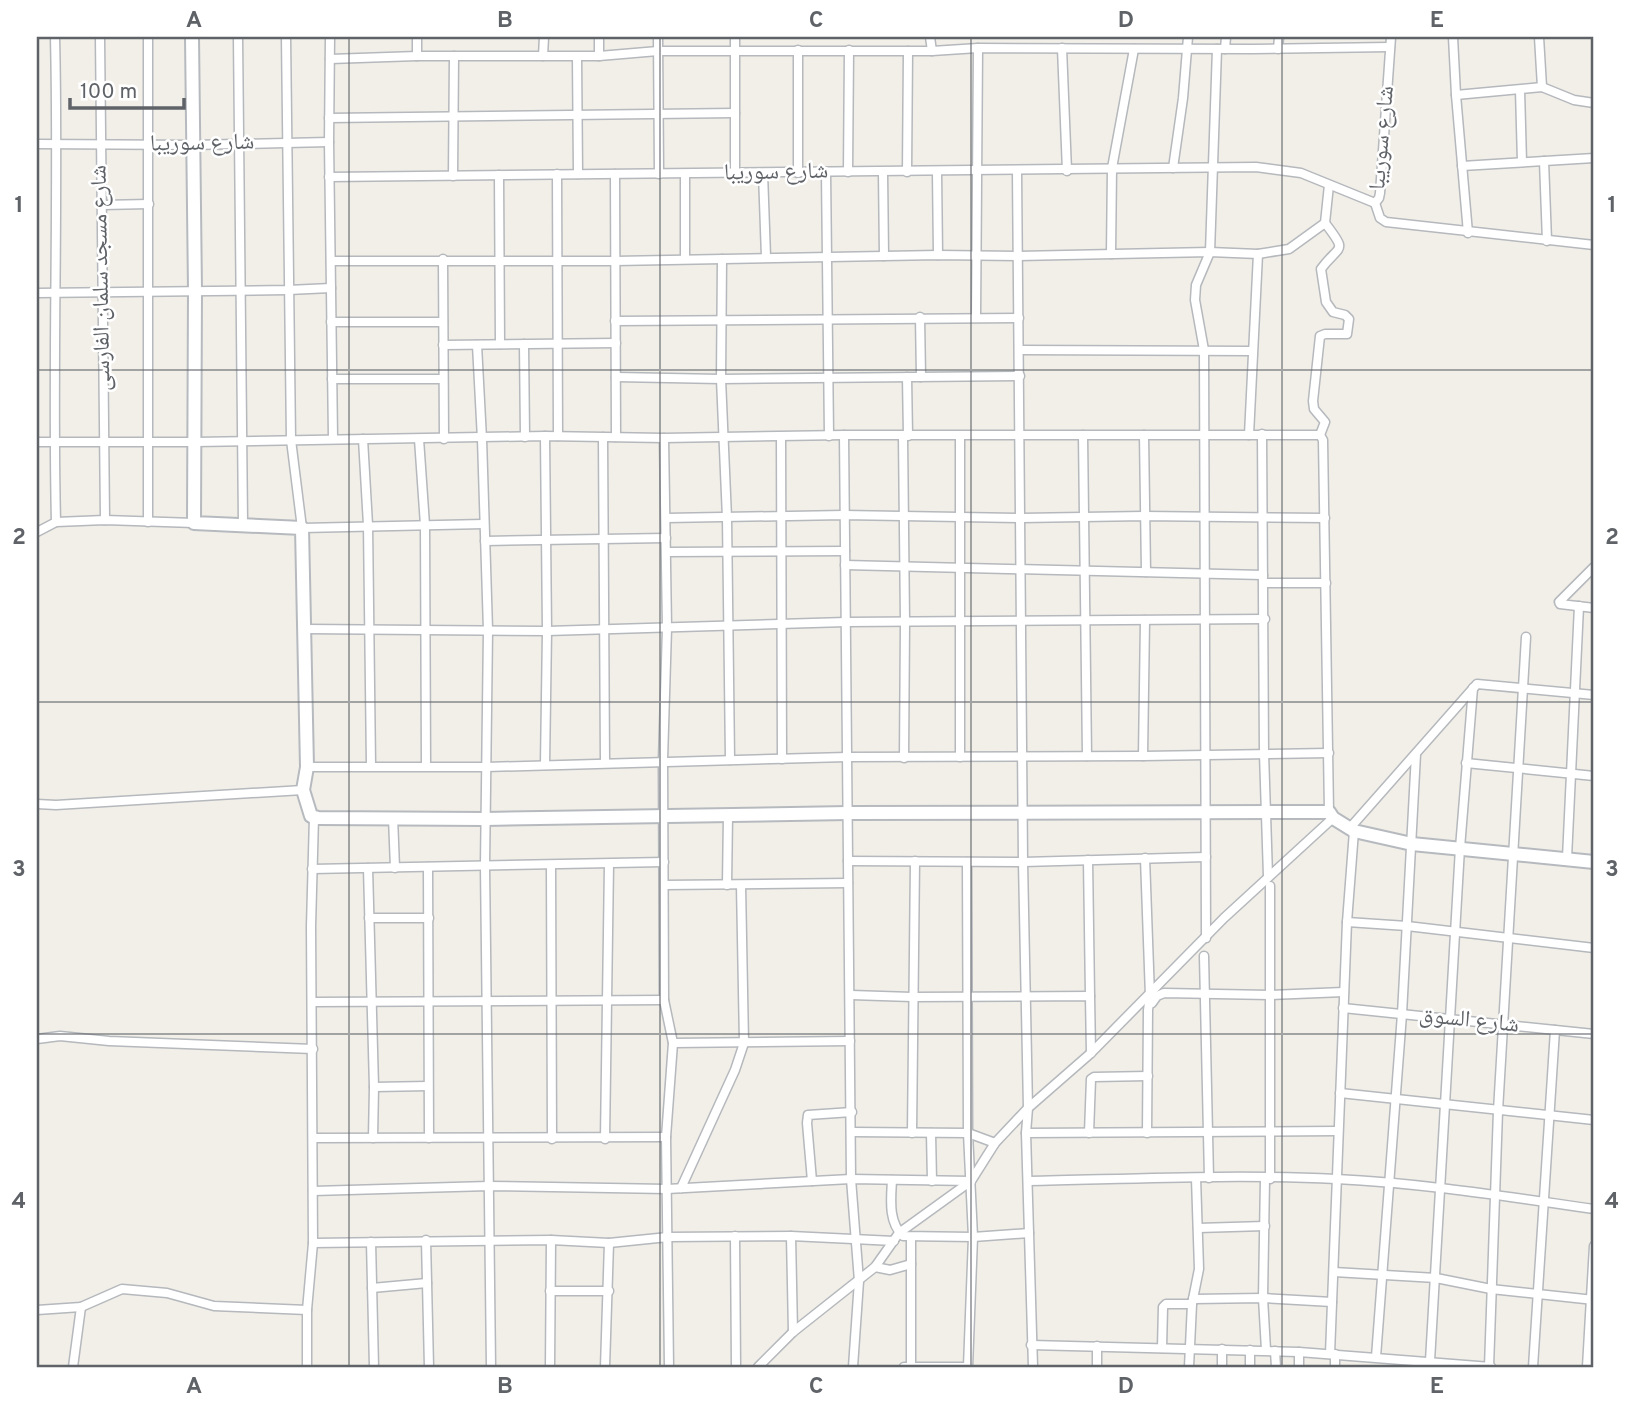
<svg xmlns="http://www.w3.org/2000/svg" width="1631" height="1404" font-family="Overpass,'Noto Naskh Arabic',sans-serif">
<rect width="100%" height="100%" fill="#f1efe8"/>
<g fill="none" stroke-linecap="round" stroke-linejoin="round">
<defs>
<g id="street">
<path d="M55 37C59 199 52 360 56 522"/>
<polyline points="100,37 105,520"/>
<polyline points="238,37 243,524"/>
<polyline points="286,37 291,440 302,528 484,524"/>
<polyline points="330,37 329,142 333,438"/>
<polyline points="599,37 599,56"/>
<polyline points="658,37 659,174"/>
<polyline points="735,37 735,174"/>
<polyline points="930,37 932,51"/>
<polyline points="1453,37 1456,95 1468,233"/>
<polyline points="1539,37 1542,87"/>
<polyline points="1062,48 1067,171"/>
<polyline points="1225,49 1226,37"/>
<polyline points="1278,49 1279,37"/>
<polyline points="417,56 417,37"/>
<polyline points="543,56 544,37"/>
<polyline points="577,57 578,174"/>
<polyline points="330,59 417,56 599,56 658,51 932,51 978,48 1252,49 1390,47"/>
<polyline points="1520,90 1522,162"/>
<polyline points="1456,95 1542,87 1574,100 1594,103"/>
<polyline points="329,118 735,113"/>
<polyline points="37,144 194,145 329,142"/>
<polyline points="1544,161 1547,241"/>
<polyline points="1462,166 1594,158"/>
<polyline points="1173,168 1183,98 1188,37"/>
<polyline points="1017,171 1023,862 1028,1108 1026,1133 1033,1367"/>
<polyline points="826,172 829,436"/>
<polyline points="848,172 849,50"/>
<polyline points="883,172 884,256"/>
<polyline points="907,172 908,51"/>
<polyline points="937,172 938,255"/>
<polyline points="763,173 766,257"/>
<polyline points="798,173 798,50"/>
<polyline points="557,174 558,436"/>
<polyline points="615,174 616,437"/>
<polyline points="499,175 500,344"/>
<polyline points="453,176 454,56"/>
<polyline points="329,177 1256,167 1301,173 1375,203 1379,198 1380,193 1391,37"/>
<polyline points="1375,203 1380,218 1386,222 1594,245"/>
<polyline points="102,205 149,204"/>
<path d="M1325 223C1349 254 1339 244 1321 269L1326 302 1333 312 1345 315 1349 319 1347 334H1325L1320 336 1313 401 1314 409 1325 422 1320 435 1323 440 1329 812"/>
<polyline points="1111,254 1112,168 1134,49"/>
<polyline points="443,259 444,439"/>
<polyline points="685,259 685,174"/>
<polyline points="722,259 721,379 727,518 730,760"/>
<polyline points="331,261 615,261 938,255 1018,256 1210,252 1258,254 1289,249 1325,223 1329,185"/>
<polyline points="37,293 288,290 331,288"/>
<polyline points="920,317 921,377"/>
<polyline points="976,317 978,48"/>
<polyline points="615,321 1019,318"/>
<polyline points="331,322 443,322"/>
<polyline points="524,344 525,437"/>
<polyline points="443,345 616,343"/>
<polyline points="477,345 482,439 488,630 485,866 491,1367"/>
<polyline points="1020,350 1252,351"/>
<polyline points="616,377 721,379 1020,376"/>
<polyline points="907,377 908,436"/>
<polyline points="332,379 443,379"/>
<polyline points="1262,434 1264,753 1268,876"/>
<polyline points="844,435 851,1179 859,1281 853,1367"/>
<polyline points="1083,435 1087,756"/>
<polyline points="1144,435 1146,572"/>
<polyline points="1249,435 1258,254"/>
<polyline points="903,436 905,622 904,758"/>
<polyline points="960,436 960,757"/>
<polyline points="603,437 605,763"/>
<polyline points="781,437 782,759"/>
<polyline points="664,438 667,628 663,760 664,1000 673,1043 666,1137 669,1367"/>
<polyline points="363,439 368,525 371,766"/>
<polyline points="419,439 425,525 426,766"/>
<polyline points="37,442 195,442 545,436 664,438 844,435 1320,435"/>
<polyline points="666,518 844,515 1021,518 1144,516 1325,518"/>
<polyline points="148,522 148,37"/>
<polyline points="37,532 56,522 105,520 194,523"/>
<polyline points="485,541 666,538"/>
<polyline points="666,552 845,551"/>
<polyline points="845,565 1263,575"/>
<polyline points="1594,567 1559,602 1560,604 1594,608"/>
<polyline points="1264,583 1326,583"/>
<polyline points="306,629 547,631 846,622 1265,619"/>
<polyline points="1143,756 1145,620"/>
<polyline points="1466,763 1594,776"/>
<polyline points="545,765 547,631 545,436"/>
<polyline points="307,767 486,767 847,757 1143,756 1329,753"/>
<polyline points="37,804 56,805 303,790"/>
<polyline points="393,817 395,868"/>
<polyline points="1349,829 1477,684 1594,695"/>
<polyline points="1145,858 1150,996 1148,1010 1147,1133"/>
<polyline points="1567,858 1579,606"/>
<polyline points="1088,860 1090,996"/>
<polyline points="848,861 1023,862 1206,857"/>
<polyline points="967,862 968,1133 973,1237 968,1367"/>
<polyline points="551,865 552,1139"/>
<polyline points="428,867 429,1138"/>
<polyline points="368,868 374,1087 373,1138"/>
<polyline points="312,869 664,862"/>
<polyline points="664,885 848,883"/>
<polyline points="727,885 728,815"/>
<polyline points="1270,886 1270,1179"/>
<polyline points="369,918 429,918"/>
<polyline points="1347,922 1407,926 1594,948"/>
<polyline points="1206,938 1204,350 1195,300 1196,285 1210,252 1217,49"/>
<polyline points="1204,956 1209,1178"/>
<polyline points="851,995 912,997 1090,996 1091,1053"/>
<polyline points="313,1002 664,1000"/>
<polyline points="1152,1003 1157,996 1164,993 1270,995 1344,992"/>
<polyline points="1343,1008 1594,1034"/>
<polyline points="37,1039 60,1036 109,1041 313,1049"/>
<polyline points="673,1043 850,1041"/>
<polyline points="374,1087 428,1086"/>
<polyline points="1340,1093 1594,1120"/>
<polyline points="852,1132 968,1133 995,1143"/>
<polyline points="912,1133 915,861"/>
<polyline points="931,1133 932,1181"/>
<polyline points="1026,1133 1338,1131"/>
<polyline points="1089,1133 1091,1079 1094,1077 1148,1076"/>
<polyline points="313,1138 666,1137"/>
<polyline points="605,1139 609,864"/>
<polyline points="1265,1178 1263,1298 1266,1350"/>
<path d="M892 1180C891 1199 888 1222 903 1236L973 1237 1029 1233"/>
<polyline points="812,1181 807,1123 808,1115 852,1112"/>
<path d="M1028 1181C1131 1179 1234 1174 1336 1179 1422 1183 1509 1197 1594 1209"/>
<polyline points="681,1188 735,1070 744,1043 741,885"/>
<polyline points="313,1191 489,1186 667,1189 851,1179 971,1181"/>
<polyline points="1198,1228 1265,1226"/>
<polyline points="735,1236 736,1367"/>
<polyline points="791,1236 793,1332"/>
<polyline points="911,1237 911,1367"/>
<polyline points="426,1240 429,1367"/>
<polyline points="371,1242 374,1367"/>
<polyline points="313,1243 551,1240 609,1243 668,1237 791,1236 894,1241"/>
<polyline points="875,1267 890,1270 911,1264"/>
<polyline points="1334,1272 1436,1278 1491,1289 1594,1300"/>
<polyline points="372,1288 427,1283"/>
<polyline points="550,1291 609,1291"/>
<polyline points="1193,1299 1263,1298 1332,1302"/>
<polyline points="37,1310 81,1307 122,1289 167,1293 214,1306 307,1310"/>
<polyline points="1031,1345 1299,1352 1491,1367"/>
<polyline points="1097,1346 1097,1367"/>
<polyline points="1162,1348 1163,1307 1166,1304 1192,1304"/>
<polyline points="1250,1350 1250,1367"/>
<polyline points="1275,1351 1276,1367"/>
<polyline points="1330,1354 1347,922 1354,831"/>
<polyline points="1376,1357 1402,1014 1416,754"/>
<polyline points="1430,1361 1460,848 1473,688"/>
<polyline points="73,1367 81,1307"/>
<polyline points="307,1367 307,1310 313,1243 311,926 314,817"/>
<polyline points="550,1367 551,1240"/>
<polyline points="605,1367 609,1243"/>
<polyline points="758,1367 793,1332 875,1267 899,1233 971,1181 995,1143 1028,1108 1091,1053 1224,918 1333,818"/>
<polyline points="904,1367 966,1367"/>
<polyline points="1189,1367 1192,1304 1199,1269 1196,1178"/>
<polyline points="1222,1367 1222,1349"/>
<polyline points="1299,1367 1299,1352"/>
<polyline points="1335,1367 1335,1354"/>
<polyline points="1489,1367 1498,1111 1526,637"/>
<polyline points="1533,1367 1555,1030"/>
<polyline points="1587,1367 1594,1246"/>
</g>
<polyline id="secondary" points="192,37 195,291 194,523 302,528 307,767 303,790 311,816 318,818 485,819 848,813 1329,812 1333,818 1354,831 1412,844 1594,862"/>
</defs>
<use href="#street" stroke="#b5b8bc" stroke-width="11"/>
<use href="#secondary" stroke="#b6babf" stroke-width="16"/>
<use href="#street" stroke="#fff" stroke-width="8"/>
<use href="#secondary" stroke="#fff" stroke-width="12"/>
</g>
<path fill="none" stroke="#5f6368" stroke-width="2" stroke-opacity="0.55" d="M349 37V1367M660 37V1367M971 37V1367M1282 37V1367M37 370H1594M37 702H1594M37 1034H1594"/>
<g text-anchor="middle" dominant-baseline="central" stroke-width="5" stroke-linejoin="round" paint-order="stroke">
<g font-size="23" fill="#5f6368" stroke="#fff">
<text transform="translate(1383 138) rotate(-85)">شارع سوريبا</text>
<text transform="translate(202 144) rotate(-1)">شارع سوريبا</text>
<text transform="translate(776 173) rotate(-1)">شارع سوريبا</text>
<text transform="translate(102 278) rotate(-91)">شارع مسجد سلمان الفارسى</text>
<text transform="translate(1469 1021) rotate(6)">شارع السوق</text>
</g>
</g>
<rect width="1631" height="1404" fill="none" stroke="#ffffff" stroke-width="77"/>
<path d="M70 98v10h114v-10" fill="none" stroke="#5f6368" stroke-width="3.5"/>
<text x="80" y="98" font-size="21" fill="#5f6368" stroke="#ffffff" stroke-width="5" paint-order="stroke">100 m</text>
<rect x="38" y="38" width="1554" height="1328" fill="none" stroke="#5f6368" stroke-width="2.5"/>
<g font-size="23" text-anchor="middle" font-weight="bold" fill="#5f6368">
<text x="194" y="27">A</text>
<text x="505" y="27">B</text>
<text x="816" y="27">C</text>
<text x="1126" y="27">D</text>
<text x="1437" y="27">E</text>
<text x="19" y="212">1</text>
<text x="1612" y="212">1</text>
<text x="19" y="544">2</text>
<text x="1612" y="544">2</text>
<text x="19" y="876">3</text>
<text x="1612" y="876">3</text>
<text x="19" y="1208">4</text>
<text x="1612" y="1208">4</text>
<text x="194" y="1393">A</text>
<text x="505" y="1393">B</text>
<text x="816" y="1393">C</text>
<text x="1126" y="1393">D</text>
<text x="1437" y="1393">E</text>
</g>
</svg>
